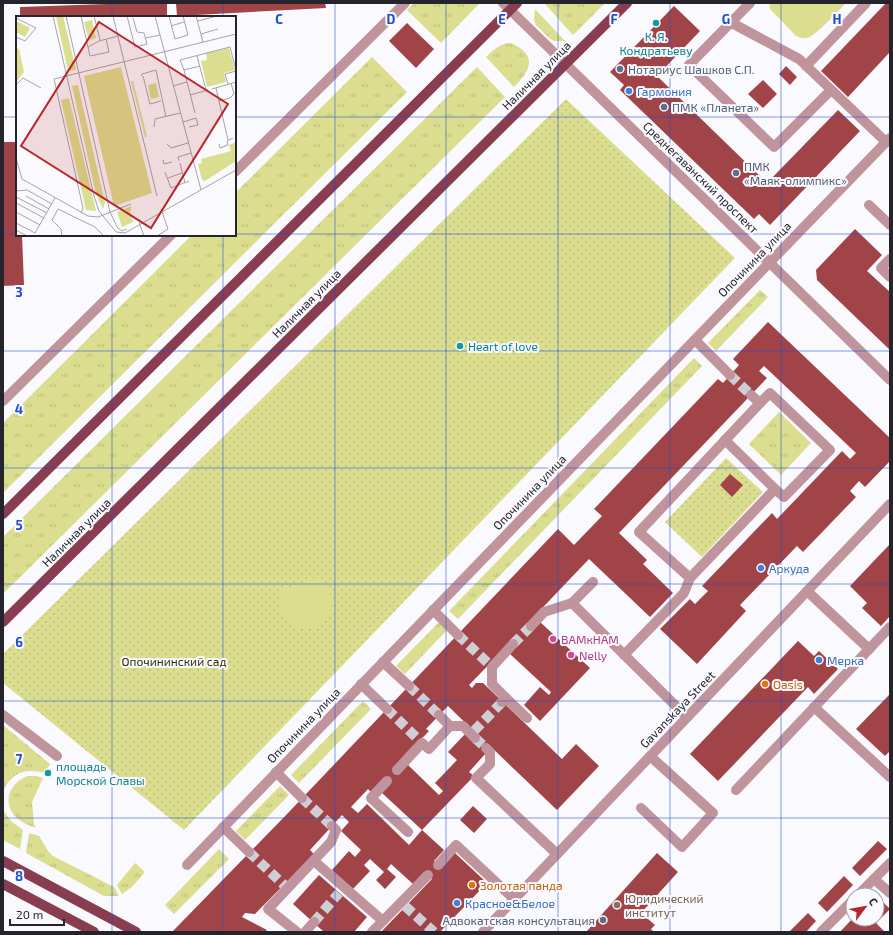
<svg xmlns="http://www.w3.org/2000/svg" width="893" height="935" font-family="'Exo 2',sans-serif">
<defs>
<pattern id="grass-tufts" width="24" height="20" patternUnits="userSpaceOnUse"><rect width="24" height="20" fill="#dbde8e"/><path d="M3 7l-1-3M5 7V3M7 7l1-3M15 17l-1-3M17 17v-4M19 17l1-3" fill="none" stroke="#bcbe7b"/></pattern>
<pattern id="park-dots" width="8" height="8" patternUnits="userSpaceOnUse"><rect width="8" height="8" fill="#dbde8e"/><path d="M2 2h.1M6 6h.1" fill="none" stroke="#bcbe7b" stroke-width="1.8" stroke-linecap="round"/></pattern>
</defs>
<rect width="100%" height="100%" fill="#faf9fe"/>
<g fill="url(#grass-tufts)">
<polygon points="414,3 480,3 441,43 407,10"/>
<polygon points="544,3 605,3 573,35"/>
<polygon points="535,9 565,41 554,41 549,38 536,25 534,20"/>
<path d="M511 43C538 55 531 70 514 87L486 57C495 49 499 44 511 43Z"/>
<polygon points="372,57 407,92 3,493 3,423 192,235 235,235 235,193"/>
<polygon points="477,67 505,97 3,594 3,537"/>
<polygon points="760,290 768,297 716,351 708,343"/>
<polygon points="694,358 702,366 458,619 449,611"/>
<polygon points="779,412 811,443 781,475 749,444"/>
<polygon points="439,622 447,630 405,674 396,666"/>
<polygon points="363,701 371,709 299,783 291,775"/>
<path d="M3 725 50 764 45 773C25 768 12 772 3 791Z"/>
<path d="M28 776H36L43 778 32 802 34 824 36 828C28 825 20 822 14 815 2 800 11 782 28 776Z"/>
<polygon points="280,786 289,795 245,840 236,831"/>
<polygon points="3,810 11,821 23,830 20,849 3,840"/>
<polygon points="29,833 39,836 48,851 53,856 114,887 119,896 104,896 26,853"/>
<polygon points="219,849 229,859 174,914 165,905"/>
<polygon points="135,863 145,872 132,887 122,894 117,885"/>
</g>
<g fill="url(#park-dots)">
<polygon points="566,99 735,258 184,830 3,683 3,654"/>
<polygon points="726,458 763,492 702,557 665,522"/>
</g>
<g fill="#dbde8e">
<path d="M769 3H846C839 10 815 37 807 38 802 39 798 37 795 35L773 12 770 9Z"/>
<path d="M311 577C352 592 325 642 295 626 289 623 284 617 281 610 279 604 280 595 284 590 288 586 294 587 298 585 303 583 307 580 311 577Z"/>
</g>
<g fill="#a04448" fill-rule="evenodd">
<polygon points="135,3 167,3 167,17 20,17 20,7"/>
<polygon points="176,3 325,3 326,8 177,16"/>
<polygon points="886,3 890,3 890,52 848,97 821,71"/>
<polygon points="674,6 700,31 657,76 767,183 838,110 860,131 770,225 759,214 754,219 620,90 624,85 610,72"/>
<polygon points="407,23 434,49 416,68 389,41"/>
<polygon points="786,66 797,77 790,85 779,74"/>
<polygon points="763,80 777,94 763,108 748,94"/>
<polygon points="3,142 17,142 17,235 22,235 24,285 3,286"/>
<polygon points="855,229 882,255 867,271 890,292 890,350 817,280 816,270"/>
<path d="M768 322 890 438V461L865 487 859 481 850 491 856 497 803 552 797 546 769 575 740 605 746 611 697 664 660 629 690 599 695 604 708 591 702 586 772 513 777 519 842 451 850 459 856 453 764 366 759 371 767 378 619 533 647 560 643 564 673 593 650 617 589 559 528 623 540 622 590 668 540 721 524 705 540 687 549 695 551 692 510 654 511 642 469 685 472 688 476 683H483L562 759 576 744 599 766 557 810 489 745 486 753 469 772 474 776 422 830 444 850 434 861 441 869 455 853 487 883 440 932H381L432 879 424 872 413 884 391 864 387 869 396 877 385 889 376 880 384 872 370 859 364 865 370 871 353 889 332 870 349 851 355 857 361 850 341 831 349 822 342 815 310 850 314 854 255 914 245 913 242 917 267 930 265 932H174L173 931 288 813 558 529 574 545 602 516 594 509 718 379 723 383 739 365 733 359ZM448 706 478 735 466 733 448 752 457 760 435 783 443 791 439 795 407 764 394 768 429 731 426 729ZM368 789 371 792H381L422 830 409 845 367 804 358 813 351 807Z"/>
<polygon points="730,474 743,485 732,497 720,485"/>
<polygon points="890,544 890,616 881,626 862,608 867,603 850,586"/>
<polygon points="798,641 814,656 819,651 838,669 814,694 808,687 718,781 690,754"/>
<polygon points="890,694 890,751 885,756 856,729"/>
<polygon points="473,806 487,819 474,833 460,820"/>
<polygon points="878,841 887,849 860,876 852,868"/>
<polygon points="657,853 678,872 641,913 655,925 651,929 654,932 586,932"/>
<polygon points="319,875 367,917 354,932 324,932 293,904"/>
<polygon points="844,876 853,885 827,912 818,903"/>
<polygon points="877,896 890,909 876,923 885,932 840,932 852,919 877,919"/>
<polygon points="808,913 816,921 806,932 789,932"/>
</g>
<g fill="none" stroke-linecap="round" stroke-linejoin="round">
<g stroke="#cfced4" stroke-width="10" stroke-dasharray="10 5" stroke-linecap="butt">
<polyline points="730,375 751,395"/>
<polyline points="458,635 489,664"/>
<polyline points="513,644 531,626"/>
<polyline points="409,686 439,715"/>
<polyline points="387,709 420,741"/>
<polyline points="474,731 502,702"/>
<polyline points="475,738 486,748"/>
<polyline points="302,798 332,826"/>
<polyline points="249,852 284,885"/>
<polyline points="405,906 434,932"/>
<polyline points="314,922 339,893"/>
</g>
<g stroke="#c0949c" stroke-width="10">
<polyline points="503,3 890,380"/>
<polyline points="750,3 689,65 774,147 831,90"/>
<polyline points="730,22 799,59 886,142"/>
<polyline points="806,66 866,3"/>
<polyline points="235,172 405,3"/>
<polyline points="869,205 890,225"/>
<polyline points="890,259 881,268 890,277"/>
<polyline points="695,340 730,375"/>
<polyline points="3,401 171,235"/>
<polyline points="725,440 775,489"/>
<polyline points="690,578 639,532 760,403"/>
<polyline points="807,591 869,649"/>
<polyline points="572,603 593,582"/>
<polyline points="433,610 458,635"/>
<polyline points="531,626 544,612 572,603 687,717"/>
<polyline points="624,655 684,593 690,578 775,489 784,497 830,450 770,393 760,403 751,395"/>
<polyline points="383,662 409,686"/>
<polyline points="361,684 387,709"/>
<polyline points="506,698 527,718"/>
<polyline points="502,702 506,698 492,684 492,667 513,644"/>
<polyline points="814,707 890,777"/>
<polyline points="3,715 57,756"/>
<polyline points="439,715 450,726 463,726 475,738"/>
<polyline points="486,748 490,752 490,764 476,778 557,854"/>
<polyline points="397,770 422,743 429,749 450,726"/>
<polyline points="276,772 302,798"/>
<polyline points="387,781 371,798 408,832"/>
<polyline points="736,790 890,627"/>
<polyline points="641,808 682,847 713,813 650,756"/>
<polyline points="223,827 249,852"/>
<polyline points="314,861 383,921"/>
<polyline points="187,865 890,138"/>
<polyline points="438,865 456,845 514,899"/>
<polyline points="874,879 890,893"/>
<polyline points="858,895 890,863"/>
<polyline points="297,932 268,909 331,842 336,830 332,826"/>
<polyline points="305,932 314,922"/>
<polyline points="372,932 428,875"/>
<polyline points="483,932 890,504"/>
<polyline points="821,932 853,900"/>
</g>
<g stroke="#883d51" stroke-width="10">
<polyline points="3,514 517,3"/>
<polyline points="3,622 627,3"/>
<polyline points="3,861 136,932"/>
<polyline points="3,884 94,932"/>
</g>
</g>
<path fill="none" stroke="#1d4ed8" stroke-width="1" stroke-opacity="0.55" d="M112 3V17M223 3V17M335 3V932M446 3V932M558 3V932M670 3V932M781 3V932M3 117H17M235 117H890M3 234H17M235 234H890M112 235V932M223 235V932M3 351H890M3 468H890M3 584H890M3 701H890M3 818H890"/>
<g fill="#0f9aa8" stroke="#faf9fe" stroke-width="1.5">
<circle cx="656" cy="23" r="4"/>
<circle cx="460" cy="346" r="4"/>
<circle cx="48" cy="773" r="4"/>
</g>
<g fill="#5c6f8a" stroke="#faf9fe" stroke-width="1.5">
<circle cx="620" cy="69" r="4"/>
<circle cx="664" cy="107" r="4"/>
<circle cx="736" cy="173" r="4"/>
<circle cx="603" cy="920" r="4"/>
</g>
<g fill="#3f7fe0" stroke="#faf9fe" stroke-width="1.5">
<circle cx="629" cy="91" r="4"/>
<circle cx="761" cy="568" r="4"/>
<circle cx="819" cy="660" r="4"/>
<circle cx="457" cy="903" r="4"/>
</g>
<g fill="#d1479c" stroke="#faf9fe" stroke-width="1.5">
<circle cx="553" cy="639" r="4"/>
<circle cx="571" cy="655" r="4"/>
</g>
<g fill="#e8710a" stroke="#faf9fe" stroke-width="1.5">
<circle cx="765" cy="684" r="4"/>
<circle cx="472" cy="885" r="4"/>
</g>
<circle fill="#8d6e63" stroke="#faf9fe" stroke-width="1.5" cx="617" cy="905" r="4"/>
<g text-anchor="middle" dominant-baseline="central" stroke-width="4" stroke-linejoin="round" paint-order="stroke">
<g font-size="12" fill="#0d838f" stroke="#faf9fe" text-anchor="start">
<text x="656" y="36" text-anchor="middle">К. Я.<tspan x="656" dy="14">Кондратьеву</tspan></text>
<text x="468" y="346">Heart of love</text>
<text x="56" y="766">площадь<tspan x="56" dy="14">Морской Славы</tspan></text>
</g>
<g font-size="12" fill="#4e5e75" stroke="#faf9fe" text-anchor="start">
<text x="628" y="69">Нотариус Шашков С.П.</text>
<text x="672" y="107">ПМК «Планета»</text>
<text x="744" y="166">ПМК<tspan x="744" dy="14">«Маяк-олимпикс»</tspan></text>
<text x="595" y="920" text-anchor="end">Адвокатская консультация</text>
</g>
<g font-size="12" fill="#25242d" stroke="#faf9fe">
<text transform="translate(536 75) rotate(-45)">Наличная улица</text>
<text transform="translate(701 177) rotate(44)">Среднегаванский проспект</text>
<text transform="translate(754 259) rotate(-46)">Опочинина улица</text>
<text transform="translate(306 303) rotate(-45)">Наличная улица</text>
<text transform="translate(529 492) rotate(-46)">Опочинина улица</text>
<text transform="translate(76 532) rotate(-45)">Наличная улица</text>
<text transform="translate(677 709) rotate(-46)">Gavanskaya Street</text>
<text transform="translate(303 725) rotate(-46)">Опочинина улица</text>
</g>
<g font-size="12" fill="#366cbe" stroke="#faf9fe" text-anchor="start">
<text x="637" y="91">Гармония</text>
<text x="769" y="568">Аркуда</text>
<text x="827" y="660">Мерка</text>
<text x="465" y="903">Красное&amp;Белое</text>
</g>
<g font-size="12" fill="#b23c85" stroke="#faf9fe" text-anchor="start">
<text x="561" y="639">ВАМкНАМ</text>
<text x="579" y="655">Nelly</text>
</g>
<g font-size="12" fill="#2f2f04" stroke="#faf9fe">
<text x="174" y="661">Опочининский сад</text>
</g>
<g font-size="12" fill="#c56008" stroke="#faf9fe" text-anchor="start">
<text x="773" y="684">Oasis</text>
<text x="480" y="885">Золотая панда</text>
</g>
<g font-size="12" fill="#785e54" stroke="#faf9fe" text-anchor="start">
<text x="625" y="898">Юридический<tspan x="625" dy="14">институт</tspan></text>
</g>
</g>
<g transform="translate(16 16)">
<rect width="220" height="220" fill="#faf9fe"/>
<path d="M40 0H47L60 54 52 55ZM0 5 14 12 9 21 0 16ZM0 32 3 33 8 56 1 65ZM115 65H117L131 121H129ZM62 69 89 187 87 193 80 178 56 70ZM53 82 80 195 70 194 45 84ZM116 190 114 196 117 206 106 211 101 196Z" fill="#dbde8e"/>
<path d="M105 51 136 177 98 190 68 60ZM140 67 143 81 135 83 132 69ZM220 126V145L189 165 186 164 182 148 186 147 185 143 215 135 213 129Z" fill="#dbde8e"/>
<path d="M213 32 219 54 208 57 210 66 191 71 185 45 191 44 190 37Z" fill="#dbde8e"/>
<path d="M76 4 80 22 73 24 68 6Z" fill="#dbde8e"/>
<path fill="none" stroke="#a5a4aa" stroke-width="1" d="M37 0 78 180 83 195 100 216 109 217 220 154M50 0 94 196 101 211 106 215 111 213M65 0 74 40 93 36 90 23M78 0 84 24M97 0 141 180M111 0 119 31 131 28 128 17 121 16 117 2M139 0 185 174M153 0 159 23 172 19 167 0M180 0 187 26M0 2 20 12 9 25 0 21M182 5 201 0M155 10 168 6M185 18 202 13M130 22 144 19M72 31 83 25 102 20M181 40 190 74M184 50 168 54 164 44 214 31 220 54M168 54 179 97M125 60 126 58 140 54 150 101M127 60 134 88 145 85M212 68 209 58 220 55M0 69 7 62 25 72M157 70 171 66M200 72 212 124M196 73 220 66M174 79 192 74M203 85 214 82 218 78 215 67M167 106 180 102 182 109 173 111M138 111 139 103 164 97M151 128 155 132 172 127M203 128 204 132 212 129 211 125 217 122M0 142 6 163 72 200 82 201 115 188M147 144 148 148 156 146M163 145 162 141 175 137M164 147 169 167M149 156 155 172 173 165M152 162 166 157M0 175 11 174 36 188M10 180 33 193M0 181 31 197M0 187 28 202M0 196 24 209M65 197 67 192 38 63 220 18M123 206 128 220M0 207 19 217 39 182M0 214 11 220M46 220 45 213 36 204 42 193 79 211 88 220M141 220 152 213 145 193"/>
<path fill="#b6262a" fill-opacity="0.15" stroke="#b6262a" stroke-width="2" d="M83 6 212 88 135 212 5 130Z"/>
<rect width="220" height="220" fill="none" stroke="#25242d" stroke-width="2"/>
</g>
<g font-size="13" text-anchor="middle" font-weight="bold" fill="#1d4ed8" stroke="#faf9fe" stroke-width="4" stroke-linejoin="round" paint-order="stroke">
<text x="279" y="24">C</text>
<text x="391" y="24">D</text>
<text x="502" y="24">E</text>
<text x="614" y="24">F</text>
<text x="726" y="24">G</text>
<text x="837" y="24">H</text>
<text x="19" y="297">3</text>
<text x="19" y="414">4</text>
<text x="19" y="530">5</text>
<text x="19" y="647">6</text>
<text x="19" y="764">7</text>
<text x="19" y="881">8</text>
</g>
<rect width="893" height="935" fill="none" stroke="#25242d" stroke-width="8"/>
<g transform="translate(865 907) rotate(58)"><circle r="19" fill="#faf9fe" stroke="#a5a4aa"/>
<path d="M0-3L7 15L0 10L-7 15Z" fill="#b6262a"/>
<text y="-6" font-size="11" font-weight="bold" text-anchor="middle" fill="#25242d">С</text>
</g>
<path d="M10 919v6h54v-6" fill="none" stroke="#25242d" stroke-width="2"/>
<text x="16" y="919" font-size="12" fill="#25242d" stroke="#faf9fe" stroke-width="3" paint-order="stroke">20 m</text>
</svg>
